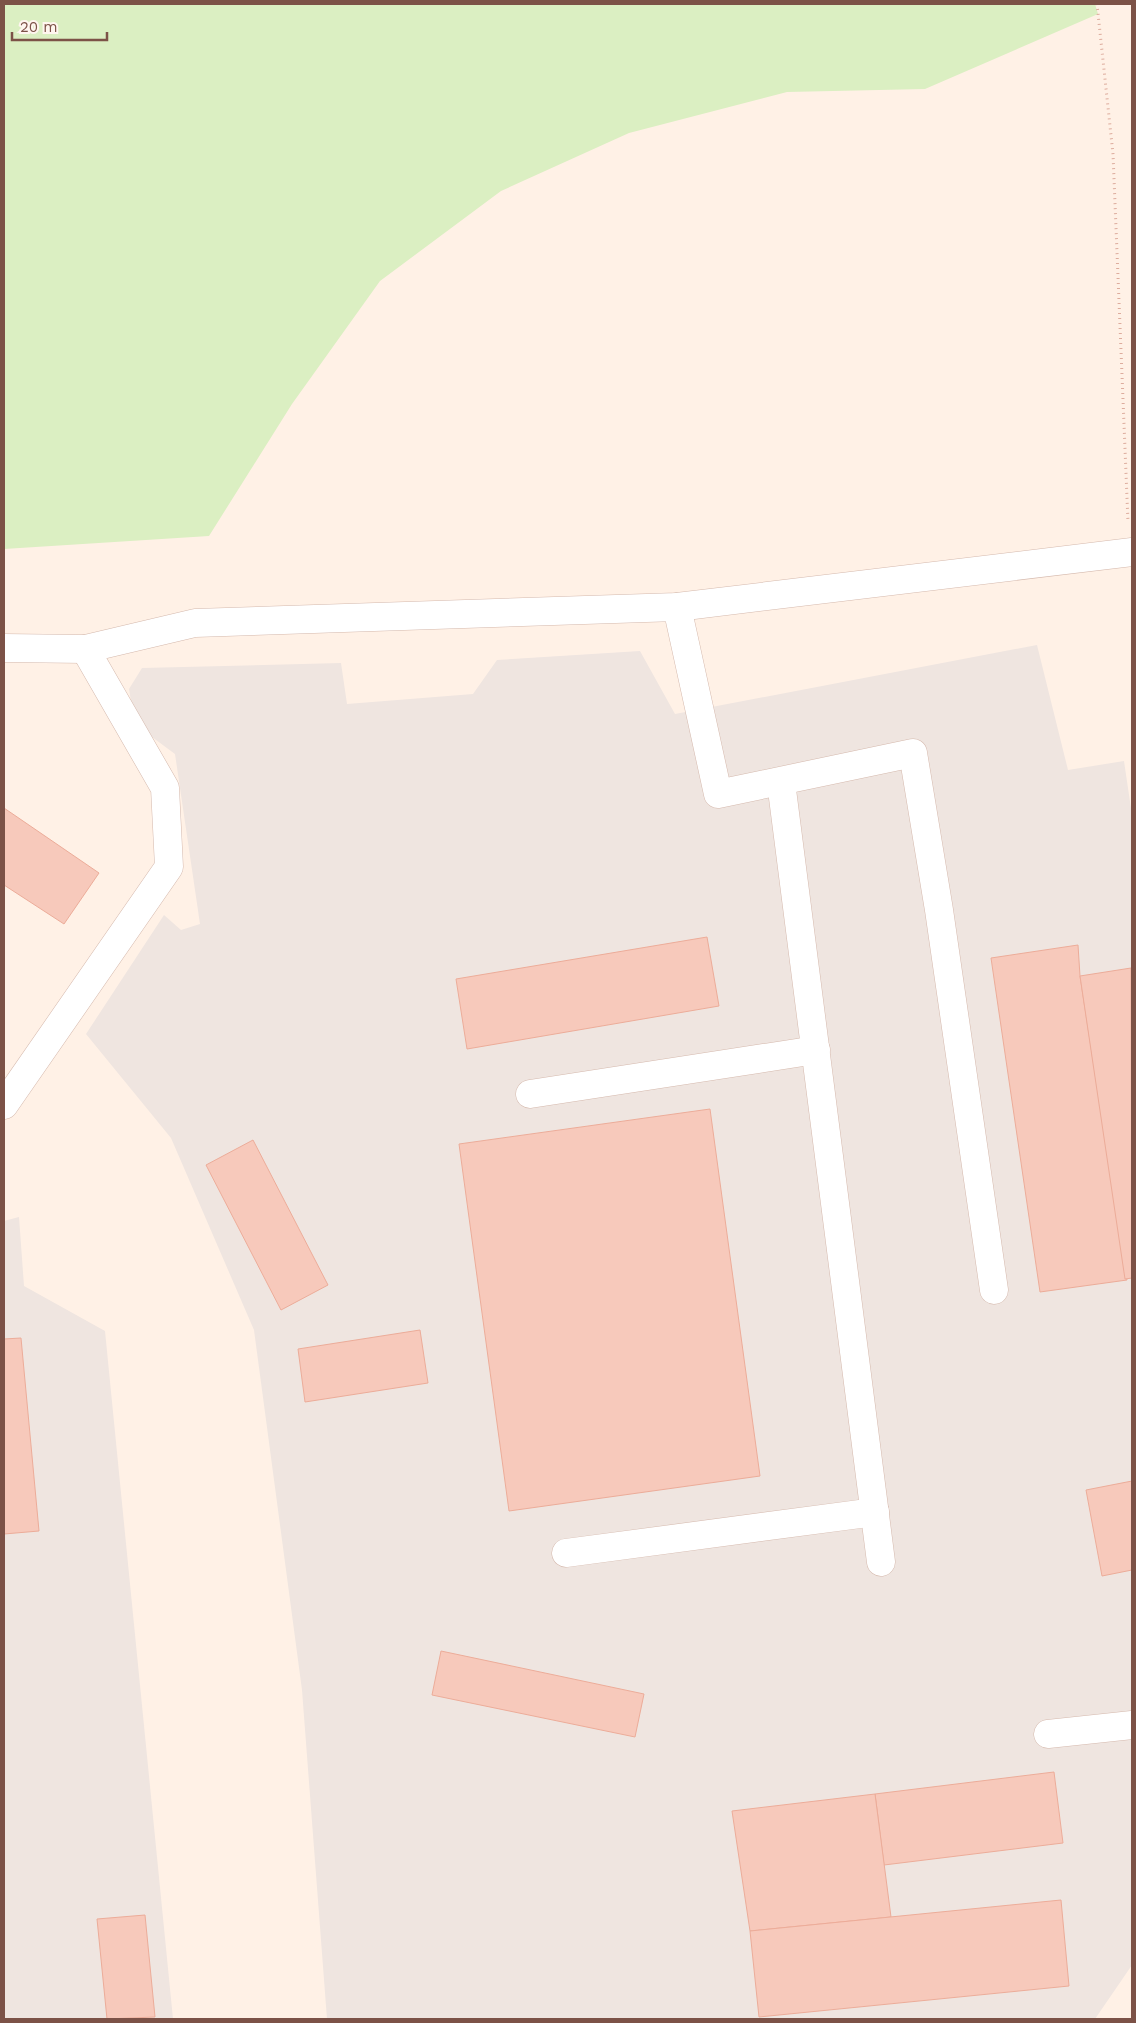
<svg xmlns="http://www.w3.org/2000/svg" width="1136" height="2023" font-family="'Work Sans',sans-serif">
<rect width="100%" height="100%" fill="#fff1e6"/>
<g fill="#efe5e0">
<polygon points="1037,645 1068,770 1124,761 1132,815 1132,1965 1095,2019 327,2019 302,1690 254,1330 171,1138 86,1034 164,915 181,930 200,924 175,754 152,737 137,720 132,707 129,689 142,668 341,663 347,704 473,694 497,660 640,651 675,714"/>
<polygon points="19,1217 24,1286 105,1331 173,2019 4,2019 4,1221"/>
</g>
<polygon fill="#dbefc2" points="4,4 1095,4 1098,14 925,89 787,92 629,133 501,191 380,281 292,404 209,536 4,549"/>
<g fill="#f7c9bb" stroke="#ecac99">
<polygon points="4,808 99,873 64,924 4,885"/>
<polygon points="707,937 719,1006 467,1049 456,979"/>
<polygon points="1078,945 1080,976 1127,1280 1040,1292 991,958"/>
<polygon points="1131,968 1132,1278 1125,1279 1080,976"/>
<polygon points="710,1109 760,1476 509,1511 459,1144"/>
<polygon points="253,1140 328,1285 281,1310 206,1165"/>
<polygon points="420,1330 428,1383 305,1402 298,1349"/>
<polygon points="21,1338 39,1531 4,1534 4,1339"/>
<polygon points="1132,1481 1132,1570 1102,1576 1086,1490"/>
<polygon points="441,1651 644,1694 635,1737 432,1695"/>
<polygon points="1054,1772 1063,1843 884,1865 875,1794"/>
<polygon points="875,1794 891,1917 750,1931 732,1811"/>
<polygon points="1061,1900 1069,1986 759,2017 750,1931"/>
<polygon points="145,1915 155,2017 107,2019 97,1919"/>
</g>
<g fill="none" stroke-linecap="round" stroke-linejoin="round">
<defs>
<g id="minor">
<polyline points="677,607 718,794 913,753 939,910 994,1290"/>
<polyline points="4,648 85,649 195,623 677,607 1132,552"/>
<polyline points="781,782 881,1562"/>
<polyline points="530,1094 816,1050"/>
<polyline points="4,1105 169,867 165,788 85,649"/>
<polyline points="566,1553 875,1512"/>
<polyline points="1048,1734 1132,1725"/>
</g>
</defs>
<use href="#minor" stroke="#d5b9ad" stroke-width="29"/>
<polyline stroke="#ddac9d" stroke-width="3" stroke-dasharray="1 4" stroke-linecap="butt" points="1097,4 1113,154 1128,522"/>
<use href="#minor" stroke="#fff" stroke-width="28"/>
</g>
<rect width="1136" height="2023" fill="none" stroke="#7c5247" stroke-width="10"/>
<path d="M12 32v8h95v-8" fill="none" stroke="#7c5247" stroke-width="2.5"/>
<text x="20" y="32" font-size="15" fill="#7c5247" stroke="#fff6ef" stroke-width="4" paint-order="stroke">20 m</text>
</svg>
